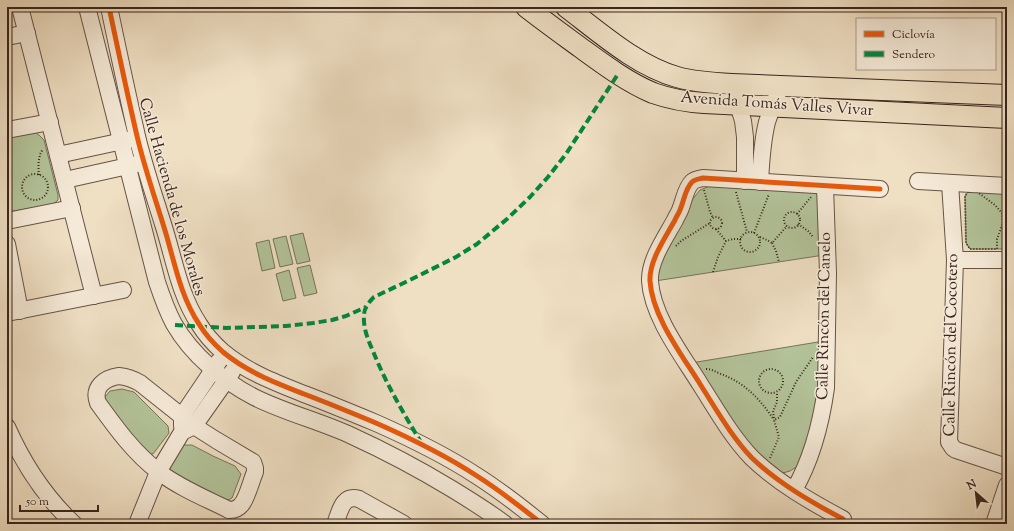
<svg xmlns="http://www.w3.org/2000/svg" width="1014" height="531" font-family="'Sorts Mill Goudy',serif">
<rect width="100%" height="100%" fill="#efdfc3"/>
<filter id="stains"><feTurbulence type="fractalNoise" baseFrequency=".005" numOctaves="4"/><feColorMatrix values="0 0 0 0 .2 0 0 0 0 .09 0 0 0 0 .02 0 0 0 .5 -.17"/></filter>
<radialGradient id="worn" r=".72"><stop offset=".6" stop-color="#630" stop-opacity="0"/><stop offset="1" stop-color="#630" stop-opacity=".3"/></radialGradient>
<g fill="#b3c399" stroke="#76745b">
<polygon points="35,132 40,136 44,140 58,195 58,200 52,205 13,211 9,209 7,202 7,137"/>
<polygon points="715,184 817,190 824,255 655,281 658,263 676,233 692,200 700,190"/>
<polygon points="971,191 1007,193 1007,249 970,249 966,243 965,196 968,192"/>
<polygon points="303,233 310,261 297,264 290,236"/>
<polygon points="286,236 293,264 280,267 273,239"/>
<polygon points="269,240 275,268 262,271 256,243"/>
<polygon points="310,265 317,293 304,296 297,268"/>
<polygon points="289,270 296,298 283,301 276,274"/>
<polygon points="824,341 826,379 801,464 790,471 779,474 749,451 691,363"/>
<polygon points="122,389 134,392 168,426 169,433 153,454 144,454 106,405 105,397 110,391"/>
<polygon points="182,445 192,445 213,456 235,466 241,474 232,498 224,502 171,475 168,466"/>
</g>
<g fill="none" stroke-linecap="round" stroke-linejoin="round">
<defs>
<g id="minor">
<polyline points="20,7 94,296"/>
<path d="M87 7 157 282C162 297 167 311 174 324 192 355 223 381 254 397 284 412 319 421 350 435 385 451 419 469 452 489 470 500 488 511 505 524"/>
<path d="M109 7C118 50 127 93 137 136 144 166 154 195 163 224 174 258 179 294 199 324 205 334 214 344 223 352 247 372 276 383 304 394 328 403 352 413 376 423 410 438 445 455 477 476 499 490 521 507 542 524"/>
<polyline points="7,37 27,33"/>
<polyline points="735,94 743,121 745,137 745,181"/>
<polyline points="7,130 50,122"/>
<polyline points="58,155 132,139"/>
<polyline points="65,180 137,164"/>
<polyline points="918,181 1007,186"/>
<path d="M760 182C761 162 762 142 767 122 771 110 776 98 781 86"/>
<polyline points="950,183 955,260 949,442 953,448 956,450 1007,467"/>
<polyline points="7,221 72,208"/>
<polyline points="7,244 20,311"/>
<polyline points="955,260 1007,260"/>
<polyline points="7,313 123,290"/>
<path d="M119 376C127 377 133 379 140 383L194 426 216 440 253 462 255 468V472C251 481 247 499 241 505 238 509 234 510 229 510 205 498 180 488 159 472 134 453 116 428 98 403 92 387 105 378 119 376Z"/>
<polyline points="182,426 182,416 219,361"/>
<path d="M7 427C23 463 45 497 74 524"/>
<path d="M794 490C812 459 821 424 826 388L828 273 825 186"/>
<path d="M843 519C811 502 778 483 752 458 731 436 716 409 700 384 682 355 652 316 650 281 649 261 665 238 675 220 676 217 679 213 680 210 684 201 685 189 692 182 695 179 699 179 703 178L880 189"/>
<polyline points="137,524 158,472 182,432 194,426 232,372"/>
<path d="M335 524C340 512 342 494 359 499L404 524"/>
<polyline points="994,524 1007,485"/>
</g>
<g id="major">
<path d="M526 7C544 21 562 34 581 48 603 64 627 82 653 93 670 99 687 102 704 103L1007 118"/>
<path d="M566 7C599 32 637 66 677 77 695 82 713 83 732 84L1007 95"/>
</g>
</defs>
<use href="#minor" stroke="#665446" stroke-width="18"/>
<use href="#major" stroke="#39251d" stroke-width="22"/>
<g stroke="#39251d" stroke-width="2" stroke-dasharray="1 2" stroke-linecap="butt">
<circle cx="35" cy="187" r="13"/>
<path d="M39 175C38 166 38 156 43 149"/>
<polyline points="704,190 710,212 713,218"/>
<polygon points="971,191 976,191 995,205 1002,213 1003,223 997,239 997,249 970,249 966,243 965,196 968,192"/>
<polyline points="736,192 747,232"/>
<polyline points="7,202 9,208"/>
<circle cx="792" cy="220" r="8"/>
<polyline points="797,214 811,197"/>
<circle cx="716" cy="223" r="6"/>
<polyline points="798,224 808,231 813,237"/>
<polyline points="716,229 726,241"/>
<circle cx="750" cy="242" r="10"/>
<polyline points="754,233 769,194"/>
<polyline points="760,237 767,240 772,243 787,226"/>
<polyline points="772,243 776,251 779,262"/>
<polyline points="676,246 681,241 710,223"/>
<polyline points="713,272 718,257 726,241 733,239 741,239"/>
<circle cx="771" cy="381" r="12"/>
<path d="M706 369C712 369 716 372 721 374 745 383 760 399 774 420"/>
<polyline points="774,418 773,411 777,402 777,392"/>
<polyline points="770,458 779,437 774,420 780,417 796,382 813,357"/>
</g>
<use href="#minor" stroke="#f5ead8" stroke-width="16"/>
<use href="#major" stroke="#efdfc3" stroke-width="20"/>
<g stroke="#00873e" stroke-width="4" stroke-dasharray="8 4" stroke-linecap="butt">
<polyline points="175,325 226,328 286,326 313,323 332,320 346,316 366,307"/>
<path d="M422 444C404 414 386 384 373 351 368 340 363 328 364 315 364 308 369 302 374 297L410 280 456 257 477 244 507 219 530 197 548 177 566 154 618 74"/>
</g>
<defs>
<g id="cycleway">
<path d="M109 7C118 50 127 93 137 136 144 166 154 195 163 224 174 258 179 294 199 324 205 334 214 344 223 352 247 372 276 383 304 394 328 403 352 413 376 423 410 438 445 455 477 476 499 490 521 507 542 524"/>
<path d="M843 519C811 502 778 483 752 458 731 436 716 409 700 384 682 355 652 316 650 281 649 261 665 238 675 220 676 217 679 213 680 210 684 201 685 189 692 182 695 179 699 179 703 178L880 189"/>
</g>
</defs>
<use href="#cycleway" stroke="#f5ead8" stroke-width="8"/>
<use href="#cycleway" stroke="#e8590c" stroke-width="5"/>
</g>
<g text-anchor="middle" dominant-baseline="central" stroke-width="3" stroke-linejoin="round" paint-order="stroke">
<g font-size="16" fill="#39251d" stroke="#f5ead8">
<text transform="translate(777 105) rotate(4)">Avenida Tomás Valles Vivar</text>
<text transform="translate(171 197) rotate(74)">Calle Hacienda de los Morales</text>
<text transform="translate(825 316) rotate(-89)">Calle Rincón del Canelo</text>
<text transform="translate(952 345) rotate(-89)">Calle Rincón del Cocotero</text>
</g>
</g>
<rect width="1014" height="531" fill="none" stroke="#efdfc3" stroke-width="24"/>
<rect x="8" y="8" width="998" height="515" fill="none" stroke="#39251d" stroke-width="2"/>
<rect x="12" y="12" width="990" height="507" fill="none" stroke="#39251d"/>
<rect x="856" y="18" width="140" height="52" fill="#f5ead8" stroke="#aa9b8d"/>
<rect x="864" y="31" width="20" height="6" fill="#e8590c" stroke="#aa9b8d"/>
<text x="892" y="38" font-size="12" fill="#39251d">Ciclovía</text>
<rect x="864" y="51" width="20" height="6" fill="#00873e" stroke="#aa9b8d"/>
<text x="892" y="58" font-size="12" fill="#39251d">Sendero</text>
<g transform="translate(976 493) rotate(332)" stroke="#f5ead8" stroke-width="3" paint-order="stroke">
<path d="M0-3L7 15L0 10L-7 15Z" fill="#39251d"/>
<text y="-6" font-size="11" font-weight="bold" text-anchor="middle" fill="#39251d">N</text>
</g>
<path d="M20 505v6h78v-6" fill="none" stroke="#39251d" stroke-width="2"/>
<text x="26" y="505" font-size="12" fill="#39251d" stroke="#f5ead8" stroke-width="3" paint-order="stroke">50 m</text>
<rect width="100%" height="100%" filter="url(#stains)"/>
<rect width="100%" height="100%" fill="url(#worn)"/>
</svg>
